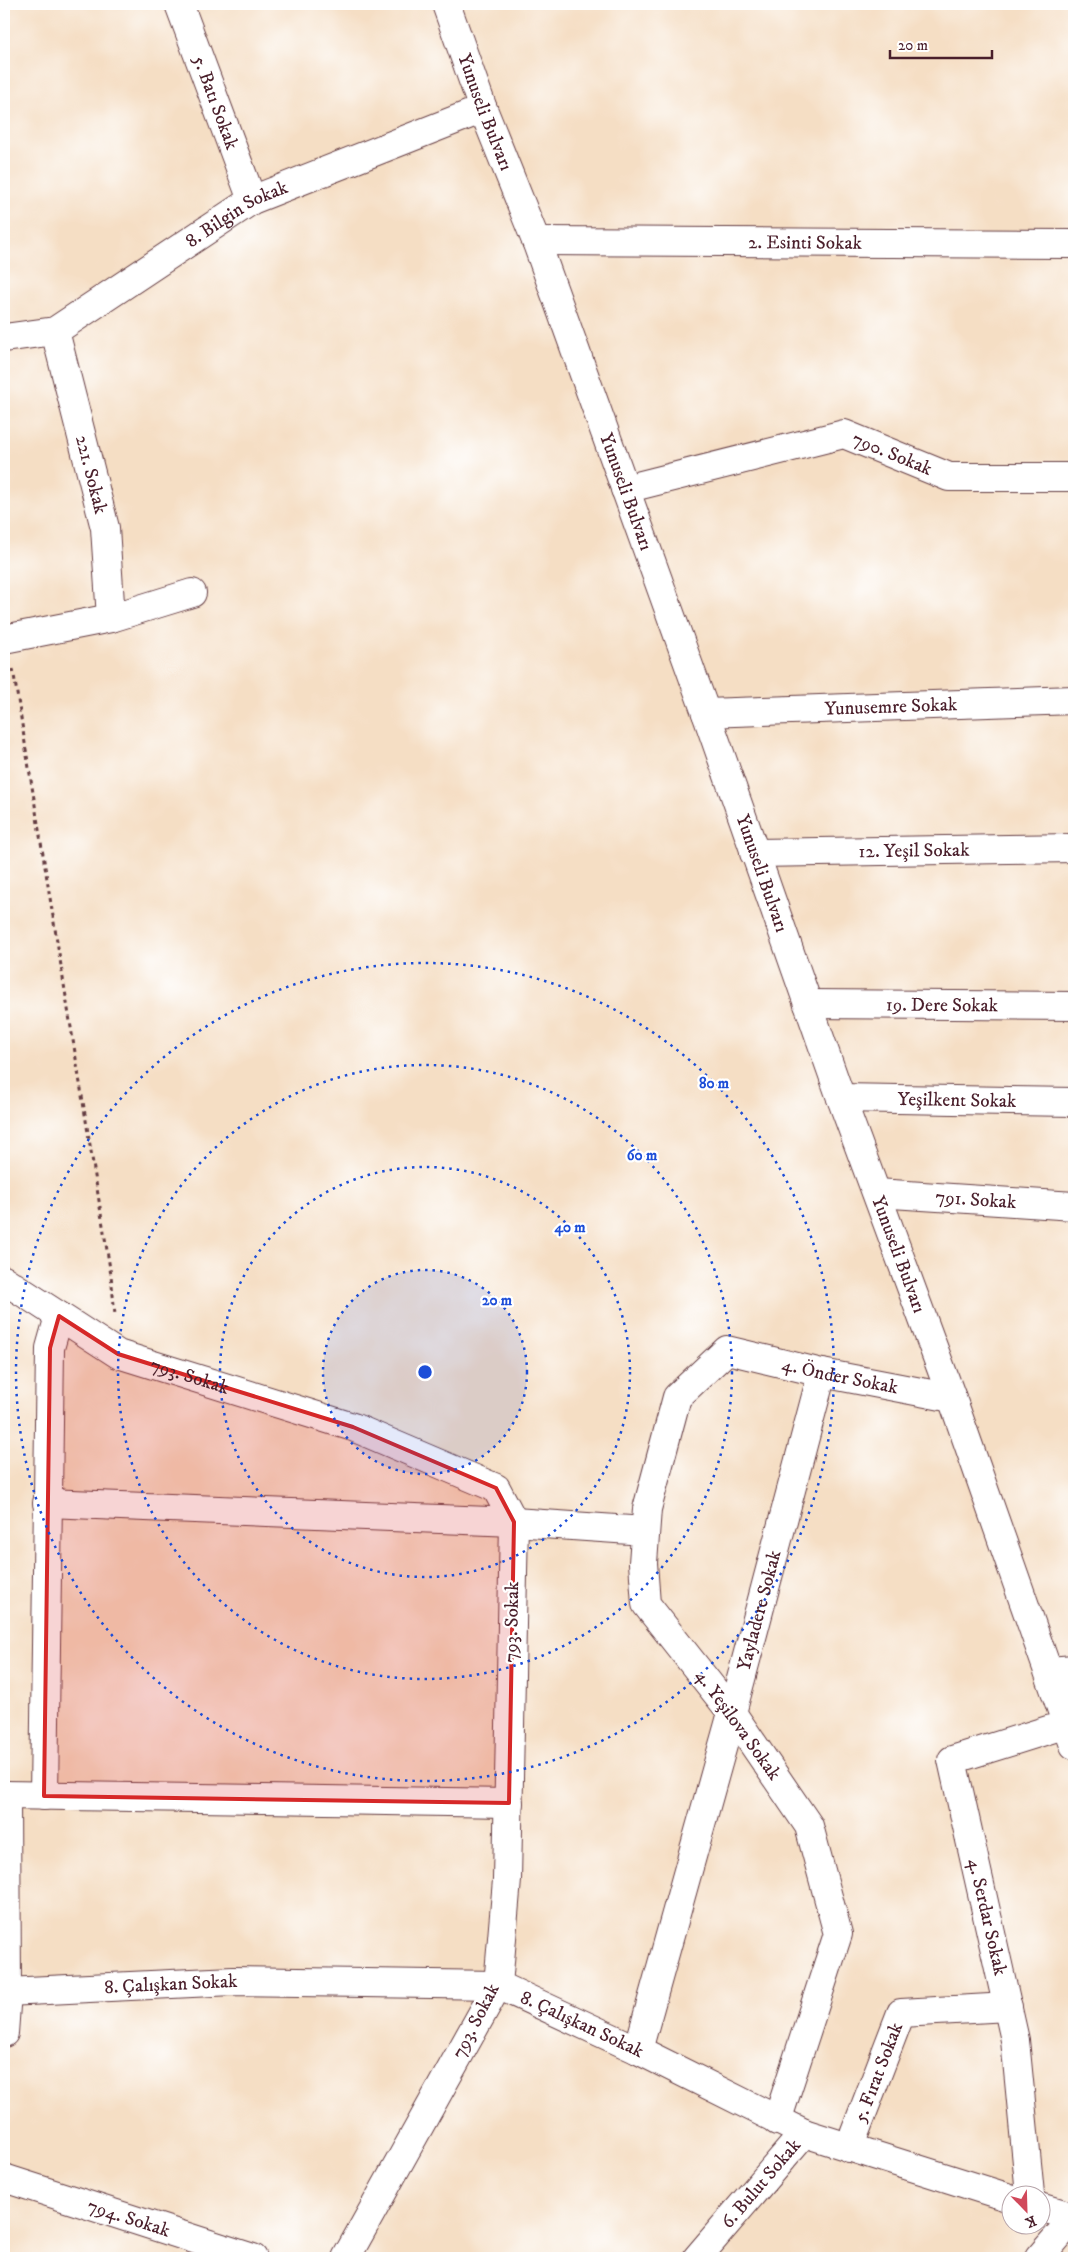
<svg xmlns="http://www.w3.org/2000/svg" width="1078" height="2262" font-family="'IM FELL DW Pica',serif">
<rect width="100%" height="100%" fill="#fff"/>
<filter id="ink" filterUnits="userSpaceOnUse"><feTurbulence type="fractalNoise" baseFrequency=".02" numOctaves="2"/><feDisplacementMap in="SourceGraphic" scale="10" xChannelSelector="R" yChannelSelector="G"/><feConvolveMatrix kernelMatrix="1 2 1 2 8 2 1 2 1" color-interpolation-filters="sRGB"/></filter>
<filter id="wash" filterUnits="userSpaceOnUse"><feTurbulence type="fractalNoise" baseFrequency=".0096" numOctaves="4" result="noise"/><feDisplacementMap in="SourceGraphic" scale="20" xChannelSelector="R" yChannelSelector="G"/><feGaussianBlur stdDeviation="1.12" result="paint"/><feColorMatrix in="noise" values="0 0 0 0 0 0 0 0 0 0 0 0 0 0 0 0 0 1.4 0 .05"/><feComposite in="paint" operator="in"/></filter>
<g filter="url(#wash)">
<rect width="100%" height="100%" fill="#f5dec4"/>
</g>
<g filter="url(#ink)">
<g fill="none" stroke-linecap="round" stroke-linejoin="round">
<defs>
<g id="minor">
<path id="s1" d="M179 4 252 200"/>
<path id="s2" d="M536 241 1074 244"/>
<path id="s3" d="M55 331 105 528 111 618"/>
<path id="s4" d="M4 338 55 331 252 200 483 109"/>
<path id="s5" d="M625 489 844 434 949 477H1074"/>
<polyline points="4,639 111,618 192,593"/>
<path id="s6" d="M706 713 1074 700"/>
<path id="s7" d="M754 853 1074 848"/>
<path id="s8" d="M808 1004 1074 1006"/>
<path id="s9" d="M841 1098 1074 1102"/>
<path id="s10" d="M877 1193 1074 1206"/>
<path id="s11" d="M4 1280 118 1354 353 1427 496 1488 514 1522 507 1880 498 1985 346 2258"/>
<polyline points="47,1503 514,1522 645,1531"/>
<polyline points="1049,1671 1074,1669"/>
<polyline points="4,1795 509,1803"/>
<polyline points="44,1796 50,1348 59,1316"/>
<path id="s12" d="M7 1992 233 1981 498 1985 638 2050 804 2133 1010 2198"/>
<polyline points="4,2033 7,1992 6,1795"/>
<path id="s13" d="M638 2050 732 1713 822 1373"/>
<path id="s14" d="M777 2121 838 1934 809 1826 732 1713 646 1604 643 1563 647 1509 677 1397 727 1350 822 1373 952 1398"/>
<path id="s15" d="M849 2148 901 2013 1008 2007"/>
<path id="s16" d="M4 2178 253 2258"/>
<polyline points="1030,2194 1015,2040 952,1760 1067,1724"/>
<polyline points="1040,2207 1074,2217"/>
<path id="s17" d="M697 2258 804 2133"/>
<polyline points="1039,2258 1074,2218"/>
</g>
<g id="major">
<path id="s18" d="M446 4 483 109 536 241 706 713 841 1098 952 1398 1074 1745"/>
</g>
</defs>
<use href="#minor" stroke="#643c42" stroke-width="30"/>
<use href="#major" stroke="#643c42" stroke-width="30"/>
<polyline stroke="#643c42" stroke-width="3" stroke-dasharray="4 4" stroke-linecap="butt" points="13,669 111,1275 115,1315"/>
<use href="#minor" stroke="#fff" stroke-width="28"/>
<use href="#major" stroke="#fff" stroke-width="28"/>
</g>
</g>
<path fill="#d62828" fill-opacity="0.2" stroke="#d62828" stroke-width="4" stroke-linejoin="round" d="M59 1316 118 1354 353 1427 496 1488 514 1522 509 1803 44 1796 50 1348Z"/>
<circle cx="425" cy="1372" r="102" fill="#1d4ed8" fill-opacity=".12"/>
<g fill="none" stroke="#1d4ed8" stroke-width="2.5" stroke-dasharray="2.5 5">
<circle cx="425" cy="1372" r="102"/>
<circle cx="425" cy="1372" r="205"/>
<circle cx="425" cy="1372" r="307"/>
<circle cx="425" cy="1372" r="409"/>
</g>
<g text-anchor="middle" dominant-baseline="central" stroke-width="4.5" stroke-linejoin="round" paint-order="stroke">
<g font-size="19" fill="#4a1f2b" stroke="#fff">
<text stroke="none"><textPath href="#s1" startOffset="105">5. Batı Sokak</textPath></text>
<text stroke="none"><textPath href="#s18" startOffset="115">Yunuseli Bulvarı</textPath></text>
<text stroke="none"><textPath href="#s4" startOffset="268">8. Bilgin Sokak</textPath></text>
<text stroke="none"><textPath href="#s2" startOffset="269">2. Esinti Sokak</textPath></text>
<text stroke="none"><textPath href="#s5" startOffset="278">790. Sokak</textPath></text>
<text stroke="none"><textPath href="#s3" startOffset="148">221. Sokak</textPath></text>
<text stroke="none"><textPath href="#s18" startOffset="520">Yunuseli Bulvarı</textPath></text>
<text stroke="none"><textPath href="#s6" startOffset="185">Yunusemre Sokak</textPath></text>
<text stroke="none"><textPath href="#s7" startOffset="160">12. Yeşil Sokak</textPath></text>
<text stroke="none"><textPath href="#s18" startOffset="925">Yunuseli Bulvarı</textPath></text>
<text stroke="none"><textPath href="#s8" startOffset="134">19. Dere Sokak</textPath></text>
<text stroke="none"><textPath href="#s9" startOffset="116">Yeşilkent Sokak</textPath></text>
<text stroke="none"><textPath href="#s10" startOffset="99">791. Sokak</textPath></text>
<text stroke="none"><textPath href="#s18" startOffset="1330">Yunuseli Bulvarı</textPath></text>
<text stroke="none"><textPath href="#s14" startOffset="980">4. Önder Sokak</textPath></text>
<text stroke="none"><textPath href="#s11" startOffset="211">793. Sokak</textPath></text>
<text stroke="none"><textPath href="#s13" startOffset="456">Yayladere Sokak</textPath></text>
<text transform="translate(512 1622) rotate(-89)">793. Sokak</text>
<text transform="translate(738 1725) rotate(54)">4. Yeşilova Sokak</text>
<text transform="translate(987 1917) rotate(77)">4. Serdar Sokak</text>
<text stroke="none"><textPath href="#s12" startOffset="164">8. Çalışkan Sokak</textPath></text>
<text transform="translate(476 2021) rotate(-63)">793. Sokak</text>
<text stroke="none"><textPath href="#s12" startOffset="584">8. Çalışkan Sokak</textPath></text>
<text stroke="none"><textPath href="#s15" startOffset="81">5. Fırat Sokak</textPath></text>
<text stroke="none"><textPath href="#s17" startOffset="98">6. Bulut Sokak</textPath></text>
<text stroke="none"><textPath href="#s16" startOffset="131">794. Sokak</textPath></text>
</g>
</g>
<circle cx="425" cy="1372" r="8" fill="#1d4ed8" stroke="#fff" stroke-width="2.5"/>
<g font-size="15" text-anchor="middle" font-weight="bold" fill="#1d4ed8" stroke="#fff" stroke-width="4.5" stroke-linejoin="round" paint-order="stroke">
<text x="714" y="1088">80 m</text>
<text x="642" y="1160">60 m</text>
<text x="570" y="1232">40 m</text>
<text x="497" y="1305">20 m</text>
</g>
<rect width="1078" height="2262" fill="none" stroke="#fff" stroke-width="20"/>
<g transform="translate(1026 2210) rotate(157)"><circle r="24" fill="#ffffff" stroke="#b7a5aa"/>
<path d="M0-4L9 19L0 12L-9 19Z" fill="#d1495b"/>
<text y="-8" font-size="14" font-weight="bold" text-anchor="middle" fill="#4a1f2b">K</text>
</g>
<path d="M890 50v8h102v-8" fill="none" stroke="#4a1f2b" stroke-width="2.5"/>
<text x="898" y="50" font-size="15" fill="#4a1f2b" stroke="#ffffff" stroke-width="4" paint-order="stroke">20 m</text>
</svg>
